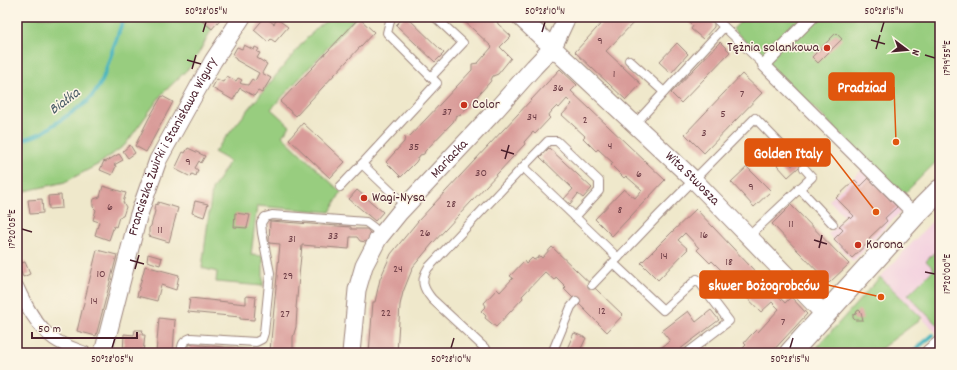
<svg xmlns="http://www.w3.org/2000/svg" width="957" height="370" font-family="Dekko,sans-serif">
<rect width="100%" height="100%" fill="#fcf5e5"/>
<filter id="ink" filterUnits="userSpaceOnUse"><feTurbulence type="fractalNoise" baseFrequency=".025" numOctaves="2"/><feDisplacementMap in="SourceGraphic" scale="8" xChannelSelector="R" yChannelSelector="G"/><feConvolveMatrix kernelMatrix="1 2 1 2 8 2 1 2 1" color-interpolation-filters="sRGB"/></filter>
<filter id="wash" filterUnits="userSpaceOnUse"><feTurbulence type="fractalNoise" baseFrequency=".012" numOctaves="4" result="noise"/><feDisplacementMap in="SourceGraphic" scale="16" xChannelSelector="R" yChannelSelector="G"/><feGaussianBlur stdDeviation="0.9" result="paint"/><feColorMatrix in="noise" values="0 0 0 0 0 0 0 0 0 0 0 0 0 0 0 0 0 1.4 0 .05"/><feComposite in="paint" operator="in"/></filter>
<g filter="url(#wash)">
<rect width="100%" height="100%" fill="#efe8cb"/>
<g fill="#f3cfdf">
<polygon points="863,169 903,209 853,262 828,234 845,217 829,200"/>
<polygon points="940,213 940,332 938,334 880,277"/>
</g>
<g fill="#98cd7f" stroke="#717655">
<polygon points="17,17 203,17 201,20 212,29 192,65 162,94 125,145 99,164 65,182 17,193"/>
<polygon points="332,17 356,17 271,109 290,126 282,136 341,192 330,212 257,206 251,255 263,256 263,286 216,282 217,272 202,268 212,190 230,161 214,152 304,41 319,26"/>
<polygon points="745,17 940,17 940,165 936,162 903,195 733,29"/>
<polygon points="940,247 940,322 937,325 908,295 934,269 926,261"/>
<polygon points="880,277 922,318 875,353 812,353"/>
</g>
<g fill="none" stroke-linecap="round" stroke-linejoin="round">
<g stroke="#45b4be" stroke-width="4">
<polyline points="17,142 42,133 87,102 95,92 102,81 124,17"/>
<polyline points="911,353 933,335"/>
</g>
</g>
<g id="blocks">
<g fill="#d99b99">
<polygon points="204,17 222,17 212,29 201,20"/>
<polygon points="265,17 274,24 277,19 288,27 275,42 271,39 268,42 254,30"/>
<polygon points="404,17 407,17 444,53 435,62 396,25"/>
<polygon points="460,17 491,17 497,20 498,24 511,36 500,47 511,58 498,74 493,76 490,82 461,114 456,116 453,122 425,151 424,154 420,155 416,162 401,177 386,162 404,142 405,137 407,135 410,136 472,70 472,64 478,63 492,47"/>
<polygon points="607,17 639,17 606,51 641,84 626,100 575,52"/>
<polygon points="684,17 708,17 714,23 714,27 703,39 691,29 693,26"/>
<polygon points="359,18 374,32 296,116 280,102"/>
<polygon points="836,33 842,39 818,63 812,57"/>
<polygon points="720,42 730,52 681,103 671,93"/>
<polygon points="677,43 688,54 671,73 659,62"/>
<polygon points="244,45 254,50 255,47 259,49 257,52 260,53 257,58 267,64 262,73 271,78 262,93 258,91 254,96 240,88 233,100 212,88 217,79 223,82 227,76 236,81 238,78 242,80 240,83 242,84 248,85 252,79 255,81 259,73 236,60 236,59 232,56 237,47 242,49"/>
<polygon points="560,69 577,85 571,91 665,180 612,236 595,219 624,189 635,198 642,190 626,176 624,178 611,165 613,163 598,149 596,151 583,138 585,136 562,115 572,104 567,99 559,108 557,106 552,111 548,116 550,118 535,134 533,132 524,142 525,144 432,244 413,267 403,292 400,305 397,353 369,353 373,302 375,302 380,279 391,254 418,221"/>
<polygon points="742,74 762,93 704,153 685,134"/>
<polygon points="162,96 173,102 161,124 146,152 135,146 149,118"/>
<polygon points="303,123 345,162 330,178 289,139"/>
<polygon points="130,145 135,153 128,158 123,151"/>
<polygon points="188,148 205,156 201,163 199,161 195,168 198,170 196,176 192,174 191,177 175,169 183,152 185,153"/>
<polygon points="549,148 592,188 583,198 578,194 570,204 564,199 573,189 540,157"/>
<polygon points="807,153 810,157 788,177 777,165 784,158 792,166"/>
<polygon points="119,154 123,160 114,165 116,166 112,175 100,170 104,161 105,162"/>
<polygon points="747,167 771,191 754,207 731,182"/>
<polygon points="869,178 897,207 885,218 887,221 869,238 871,240 852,258 834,239 843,230 839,226 849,217 851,219 854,216 836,198 855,180 861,186"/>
<polygon points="103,186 126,193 123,202 126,207 123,216 119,217 116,227 114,226 109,240 95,235 99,222 93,220 96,210 93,207 93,203 94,199 100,197"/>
<polygon points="357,190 383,212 375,221 349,199"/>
<polygon points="61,195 62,208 49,209 48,196"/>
<polygon points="42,199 43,213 30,214 28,200"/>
<polygon points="195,201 208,204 204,217 192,213"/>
<polygon points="158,202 178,208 169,242 149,236 149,228 151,226 155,211 154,209 155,205 158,204"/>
<polygon points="791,205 849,264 829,283 772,224"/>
<polygon points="696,209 785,303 791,297 807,314 771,353 738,353 746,345 744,343 750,336 756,330 758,332 779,309 772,302 761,312 739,289 737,291 724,278 727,276 712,261 710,263 697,250 699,248 685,233 678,240 688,249 658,280 641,263 671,233"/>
<polygon points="235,213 250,215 247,228 234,227"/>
<polygon points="270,221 351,227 351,229 367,229 370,233 370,238 366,242 360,241 357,237 350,237 349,249 302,245 296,308 297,309 296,327 293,337 293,353 189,353 189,344 270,351 280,244 269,243"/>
<polygon points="552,247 623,315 607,332 564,289 566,287 556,277 554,280 545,272 522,296 523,298 496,327 485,318 486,316 481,311 486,306 484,303 497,289 500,292 513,278 510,276 524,261 526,264 532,258 534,260 540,256 542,258"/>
<polygon points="97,250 117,255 96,336 77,331"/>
<polygon points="148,254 162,258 160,265 147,261"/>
<polygon points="25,262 30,274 23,277 18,264"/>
<polygon points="145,266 179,275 176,290 161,285 157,301 137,296"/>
<polygon points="246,296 256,297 254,320 240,319 240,317 188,312 190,298 246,304"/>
<polygon points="711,310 719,320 675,353 654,353 670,341 662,331 688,311 696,322"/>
<polygon points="859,310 861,312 863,320 855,320 853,318 853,315 856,314 857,311"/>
<polygon points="159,318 175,320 173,353 156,353"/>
<polygon points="135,330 143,330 142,335 145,335 143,353 123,353 124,334 134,335"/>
<polygon points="574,333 586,338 579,353 565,353"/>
</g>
</g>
</g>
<g filter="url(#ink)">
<use href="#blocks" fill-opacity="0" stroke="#9c847b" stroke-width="1"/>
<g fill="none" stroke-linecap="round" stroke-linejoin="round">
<defs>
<g id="service">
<polyline points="391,17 387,33 437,83 362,164 406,206"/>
<polyline points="714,17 764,65"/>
<polyline points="629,60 664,92"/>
<polyline points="431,77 463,43 435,17"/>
<polyline points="635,124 724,27"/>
<polyline points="523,167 548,141 557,141 599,181 599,191 575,217"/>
<polyline points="340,187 362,164"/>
<polyline points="799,188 833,224"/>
<polyline points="749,236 812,177 804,168"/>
<polyline points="613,263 663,310 697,279 729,321 687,353"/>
<polyline points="592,285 659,215 755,118 790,154"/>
<path d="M181 353C182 345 182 341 191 338L256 342 262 339 264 333 270 273 262 233 261 223 265 217 272 215 366 222 374 228 381 235"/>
<path d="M490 353 432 299C423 288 420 281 428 268L523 167 618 258"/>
<polyline points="552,353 571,307 576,301"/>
</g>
<g id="pedestrian">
<polyline points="812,17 764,65 915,215"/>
<path d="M17 286C26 306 37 327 54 339 64 346 75 349 85 353"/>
</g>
<g id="minor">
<path id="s1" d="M520 17 694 180 825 315"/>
<path id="s2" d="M103 353 138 217 158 160 213 61 242 17"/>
<path id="s3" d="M351 353 357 290 364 266 378 239 399 213 494 112 534 67 553 47 567 17"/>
<polyline points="930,353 940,345"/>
</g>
<polyline id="tertiary" points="790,353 915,215 940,190"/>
</defs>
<use href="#service" stroke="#9c847b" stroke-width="10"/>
<use href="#pedestrian" stroke="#9c847b" stroke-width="14"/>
<use href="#minor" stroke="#9c847b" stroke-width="19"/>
<use href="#tertiary" stroke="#9c847b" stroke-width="23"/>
<use href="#service" stroke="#fff" stroke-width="8"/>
<use href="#pedestrian" stroke="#fff" stroke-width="12"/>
<use href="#minor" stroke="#fff" stroke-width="17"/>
<use href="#tertiary" stroke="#fff" stroke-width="21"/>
</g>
</g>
<path fill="none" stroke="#4a1f2b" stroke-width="1.5" d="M203 32 206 22M542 32 545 22M881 32 884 22M871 40 885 44M876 49 880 35M925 55 935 58M187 60 201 64M192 69 196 55M501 150 514 154M505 159 509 145M22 229 32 232M814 240 827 244M819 248 822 235M130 260 144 264M135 269 139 255M925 272 935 274M112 348 115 338M451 348 454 338M790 348 793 338"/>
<g fill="#c8321e" stroke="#fcf5e5" stroke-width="1.5">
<circle cx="827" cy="48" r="4"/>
<circle cx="464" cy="105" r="4"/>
<circle cx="364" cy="198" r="4"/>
<circle cx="858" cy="245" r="4"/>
</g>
<g text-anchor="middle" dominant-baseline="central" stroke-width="3" stroke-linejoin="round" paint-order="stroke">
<g font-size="12" fill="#6e3e46">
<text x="600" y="41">9</text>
<text x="614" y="74">1</text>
<text x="558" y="88">36</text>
<text x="742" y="94">7</text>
<text x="447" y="112">37</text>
<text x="723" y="114">5</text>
<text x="532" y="117">34</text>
<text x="585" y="120">2</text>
<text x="704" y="133">3</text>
<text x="610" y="146">4</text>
<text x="414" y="147">35</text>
<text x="188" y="162">9</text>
<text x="481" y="173">30</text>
<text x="639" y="174">6</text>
<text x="751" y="187">9</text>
<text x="451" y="204">28</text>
<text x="110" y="207">6</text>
<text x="620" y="210">8</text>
<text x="791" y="224">11</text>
<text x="160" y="230">11</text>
<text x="425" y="233">26</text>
<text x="704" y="235">16</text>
<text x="333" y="236">33</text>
<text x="292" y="239">31</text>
<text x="664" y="256">14</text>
<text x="729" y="262">18</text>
<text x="398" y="269">24</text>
<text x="101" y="274">10</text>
<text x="288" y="276">29</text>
<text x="94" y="301">14</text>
<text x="602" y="311">12</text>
<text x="386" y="313">22</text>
<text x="285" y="314">27</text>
<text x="783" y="322">7</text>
</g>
<g font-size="14" fill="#4a1f2b" stroke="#fcf5e5" text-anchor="start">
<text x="819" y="48" text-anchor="end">Tężnia solankowa</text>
<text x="472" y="105">Color</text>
<text x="372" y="198">Wagi-Nysa</text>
<text x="866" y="245">Korona</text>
</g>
<g font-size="14" fill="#4a1f2b" stroke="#fcf5e5">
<text stroke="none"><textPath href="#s2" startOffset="219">Franciszka Żwirki i Stanisława Wigury</textPath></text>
<text stroke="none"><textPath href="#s3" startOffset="226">Mariacka</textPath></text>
<text stroke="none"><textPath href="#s1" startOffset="236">Wita Stwosza</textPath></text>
</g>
<g font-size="15" font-style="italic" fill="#485b66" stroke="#fcf5e5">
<text transform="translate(65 102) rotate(-37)">Białka</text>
</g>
</g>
<path fill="none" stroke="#e0560e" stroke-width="1.5" d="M896 142L894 87M876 212L830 153M881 297L828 285"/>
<g fill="#e0560e" stroke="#fcf5e5" stroke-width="1.5">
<circle cx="896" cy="142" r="4"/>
<circle cx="876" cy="212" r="4"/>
<circle cx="881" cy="297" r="4"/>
</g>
<g fill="#e0560e" stroke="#e0560e" stroke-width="1.5">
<rect x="829" y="73" width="65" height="27" rx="4"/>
<rect x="745" y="139" width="85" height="27" rx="4"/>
<rect x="700" y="271" width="128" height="27" rx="4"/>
</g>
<g font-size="15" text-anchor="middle" font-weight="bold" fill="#fff">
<text x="862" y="92">Pradziad</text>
<text x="788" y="158">Golden Italy</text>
<text x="764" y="290">skwer Bożogrobców</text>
</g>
<rect width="957" height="370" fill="none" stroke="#fcf5e5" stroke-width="44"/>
<g transform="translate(907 50) rotate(106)" stroke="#fcf5e5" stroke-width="3" paint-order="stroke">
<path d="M0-3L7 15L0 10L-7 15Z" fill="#4a1f2b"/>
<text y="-6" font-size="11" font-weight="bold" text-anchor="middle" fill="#4a1f2b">N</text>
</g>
<path d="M32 332v6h105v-6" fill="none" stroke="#4a1f2b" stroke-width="2"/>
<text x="38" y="332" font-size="12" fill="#4a1f2b" stroke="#fcf5e5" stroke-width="3" paint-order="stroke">50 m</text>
<rect x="22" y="22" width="913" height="326" fill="none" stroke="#4a1f2b" stroke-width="1.5"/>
<g font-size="10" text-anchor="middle" fill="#4a1f2b">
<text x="206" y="14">50°28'05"N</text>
<text x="545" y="14">50°28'10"N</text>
<text x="884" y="14">50°28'15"N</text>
<text transform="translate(946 58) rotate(-90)" y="4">17°19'55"E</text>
<text transform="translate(11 229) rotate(-90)" y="4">17°20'05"E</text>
<text transform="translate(946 274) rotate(-90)" y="4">17°20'00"E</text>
<text x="112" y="362">50°28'05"N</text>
<text x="451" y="362">50°28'10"N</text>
<text x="790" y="362">50°28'15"N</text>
</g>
</svg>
